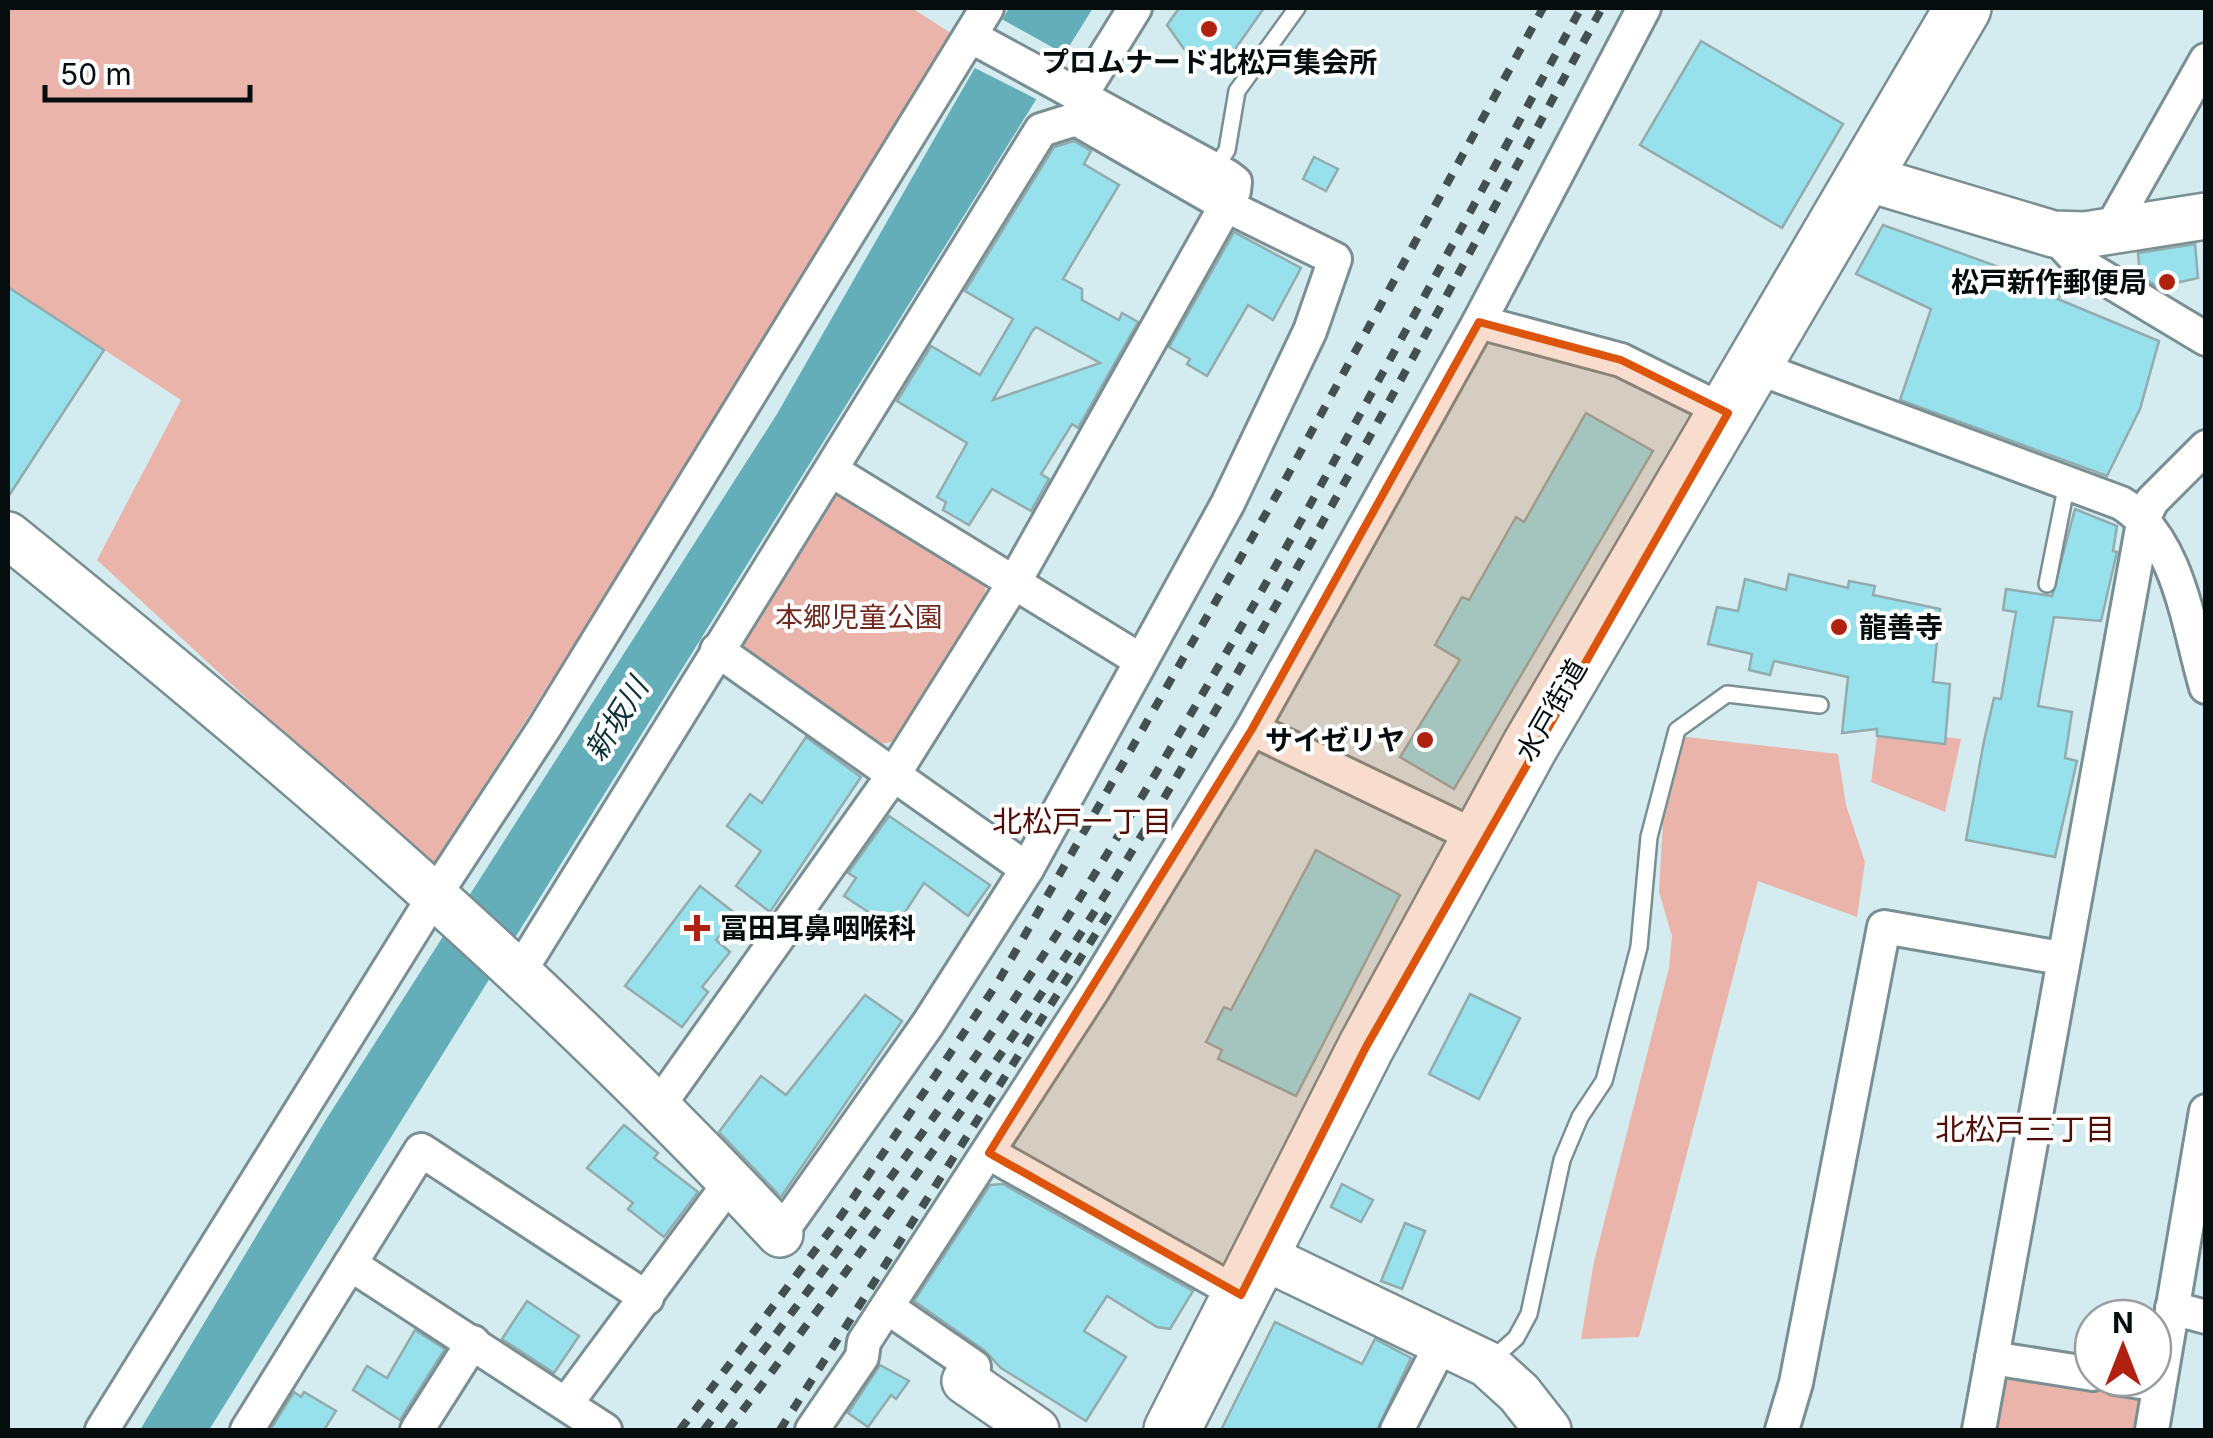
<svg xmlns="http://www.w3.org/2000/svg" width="2213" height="1438" font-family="Inter,'Noto Sans JP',sans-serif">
<rect width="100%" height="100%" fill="#d4ecef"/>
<g fill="#eab4aa">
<polygon points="8,8 912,8 960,39 431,869 97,560 181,400 8,287"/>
<polygon points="847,490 983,576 986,595 895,741 872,746 744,654 739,629 822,496"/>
<polygon points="1878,729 1961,739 1945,812 1871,782"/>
<polygon points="1668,735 1838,754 1846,805 1865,862 1857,917 1758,881 1639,1337 1581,1339 1594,1262 1669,968 1672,936 1659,892"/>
<polygon points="2006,1370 2133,1388 2143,1398 2138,1430 1986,1430"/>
</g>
<polygon fill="#64aeb9" points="1009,8 1093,8 209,1430 140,1430 327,1118 777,414"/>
<polygon fill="#d4ecef" points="998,17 1068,56 1040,101 969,65"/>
<g fill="#96e1ec" stroke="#94abae" stroke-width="2.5" fill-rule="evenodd">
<polygon points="1179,8 1264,8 1224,65 1184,49 1167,25"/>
<polygon points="1701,41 1843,124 1782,228 1640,145"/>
<path d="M1074 141 1091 151 1084 164 1119 185 1063 279 1082 289V300L1119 320 1122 313 1138 322 1078 428 1072 424 1041 474 1049 479 1031 511 992 489 969 525 943 510 946 502 937 497 967 443 897 401 931 346 980 375 1013 319 965 291 1054 147ZM1036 327 1100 363 993 400 1033 330Z"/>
<polygon points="1314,157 1338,169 1326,191 1303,179"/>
<polygon points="1883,225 2076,295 2053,297 2159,341 2140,409 2107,476 1900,400 1931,309 1856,274"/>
<polygon points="1234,232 1301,268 1273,320 1248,305 1207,376 1187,364 1190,359 1169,347"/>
<polygon points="2195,244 2198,278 2158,287 2140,276 2138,253"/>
<polygon points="8,287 104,350 8,497"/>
<polygon points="1586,413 1653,451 1454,789 1400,757 1460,660 1435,645 1462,597 1469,600 1516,517 1524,522"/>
<polygon points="2075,509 2117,526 2113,551 2117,552 2101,621 2054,617 2038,706 2072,712 2065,758 2077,761 2055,857 1966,840 1984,741 1994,698 2001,699 2016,612 2003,610 2006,589 2052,596"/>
<polygon points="1789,574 1848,588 1849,581 1875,586 1873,595 1940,609 1933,682 1950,684 1945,744 1877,736 1877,729 1842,733 1848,677 1774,661 1770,675 1749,670 1752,654 1708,644 1717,607 1738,611 1745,579 1786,590"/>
<polygon points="806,737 861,777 770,912 736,886 761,851 727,826 750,794 762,803"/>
<polygon points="889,816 990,885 968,916 924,883 894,929 844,896 856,878 848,873"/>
<polygon points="1316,850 1400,895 1296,1096 1218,1059 1222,1050 1206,1042 1224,1007 1231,1010"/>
<polygon points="700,886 736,914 716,940 730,952 702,987 708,992 682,1027 625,986"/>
<polygon points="1470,994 1520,1018 1479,1099 1429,1074"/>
<polygon points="865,995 902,1021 781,1197 719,1132 761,1076 786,1095"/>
<polygon points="624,1125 658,1153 654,1158 698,1192 664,1237 628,1209 633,1203 587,1168"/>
<polygon points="1003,1184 1193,1291 1170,1329 1157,1327 1107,1296 1084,1331 1126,1357 1086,1421 1001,1368 985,1351 914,1301 990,1185"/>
<polygon points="1342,1184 1373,1200 1361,1222 1331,1207"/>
<polygon points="1405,1223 1425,1231 1402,1289 1381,1281"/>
<polygon points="527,1301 579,1336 554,1373 502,1339"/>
<polygon points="1275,1322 1362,1364 1375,1339 1411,1358 1377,1430 1221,1430"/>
<polygon points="415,1330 445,1349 400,1420 353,1390 367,1366 387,1378"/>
<polygon points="880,1365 909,1381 896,1399 891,1395 868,1427 848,1413"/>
<polygon points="294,1392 301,1397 304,1392 336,1411 324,1430 270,1430"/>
</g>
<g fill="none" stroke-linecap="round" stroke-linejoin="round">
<defs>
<g id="lane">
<polyline points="1215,169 1227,150 1237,91 1297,8"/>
<polyline points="2047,584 2067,483"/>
<polyline points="1490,1361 1516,1338 1529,1314 1562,1160 1580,1117 1604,1081 1639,947 1649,837 1677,730 1727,694 1820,705"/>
</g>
<g id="street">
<polyline points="1081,95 1135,8"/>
<polyline points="2110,230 2206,60"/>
<polyline points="2053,234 2081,264 2206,339"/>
<polyline points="1479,322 1644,8"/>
<path d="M1755 367 2121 503C2179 538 2188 626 2206 687"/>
<polyline points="831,470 1140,660"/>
<polyline points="717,650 1027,869"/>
<polyline points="1252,729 1479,838"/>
<polyline points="517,976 1041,130 1076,119 1227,206 1335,259 1310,331 1228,503 1027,869 928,1024 780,1234"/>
<polyline points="657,1108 894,774 1015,581 1234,191 1235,182 1227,176 970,36"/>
<polyline points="989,1153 1241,1295"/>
<polyline points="350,1264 605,1430"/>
<polyline points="887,1307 974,1367 965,1381"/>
<polyline points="2172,1308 2206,1317"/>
<polyline points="1992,1358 2093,1374"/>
<polyline points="2116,1378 2159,1385"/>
<polyline points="566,1404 729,1184"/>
<polyline points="102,1430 433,898 543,730 987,8"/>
<polyline points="247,1430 421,1150 647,1298"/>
<polyline points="417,1430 473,1342"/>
<polyline points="812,1430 862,1357 864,1342 1093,990 1252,729 1479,322 1621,360 1728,413"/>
<polyline points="1397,1430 1444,1339"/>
<polyline points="1782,1430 1796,1383 1884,927 2061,958"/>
<polyline points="1979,1430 2144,517 2152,501 2206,447"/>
<polyline points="2152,1430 2206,1111"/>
</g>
<g id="secondary">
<polyline points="1863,177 2053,234 2085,235 2206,216"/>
<path d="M8 535C277 752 545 981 780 1234"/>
<polyline points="1260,1255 1487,1364 1519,1393 1548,1430"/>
<polyline points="965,1381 1036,1430"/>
</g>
<polyline id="highway" points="1172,1430 1366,1047 1530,746 1963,8"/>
</defs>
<use href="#lane" stroke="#798f93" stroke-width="20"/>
<use href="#street" stroke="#798f93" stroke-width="38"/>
<use href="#secondary" stroke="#798f93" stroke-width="50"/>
<use href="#highway" stroke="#798f93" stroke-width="60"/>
<use href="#lane" stroke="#fff" stroke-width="15"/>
<use href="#street" stroke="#fff" stroke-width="32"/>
<use href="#secondary" stroke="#fff" stroke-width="45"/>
<use href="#highway" stroke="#fff" stroke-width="55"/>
<g stroke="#435051" stroke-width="8" stroke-dasharray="12 12" stroke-linecap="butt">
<polyline points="680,1430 841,1216 998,982 1284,482 1543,8"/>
<path d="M704 1430C843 1245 983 1057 1104 859 1274 582 1425 293 1581 8"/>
<path d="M728 1430C865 1248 1003 1061 1123 866 1294 586 1446 295 1602 8"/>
<polyline points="780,1430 1111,910"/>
</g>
</g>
<path fill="#dd550c" fill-opacity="0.2" stroke="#dd550c" stroke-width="8" stroke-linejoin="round" d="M1479 322 1621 360 1728 413 1366 1047 1241 1295 989 1153 1252 729Z"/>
<g fill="#b0220f" stroke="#fff" stroke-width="4">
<circle cx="1209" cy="29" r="10"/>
<circle cx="2167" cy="282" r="10"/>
<circle cx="1839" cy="627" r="10"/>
<circle cx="1425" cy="740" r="10"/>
<path d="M692 913h10v10h10v10h-10v10h-10v-10h-10v-10h10z"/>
</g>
<g text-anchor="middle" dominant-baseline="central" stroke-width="8" stroke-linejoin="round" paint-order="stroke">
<g font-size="28" font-weight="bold" fill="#050d0e" stroke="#fff" text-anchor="end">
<text x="1209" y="62" text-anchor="middle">プロムナード北松戸集会所</text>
<text x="2147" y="282">松戸新作郵便局</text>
<text x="1859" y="627" text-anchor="start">龍善寺</text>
<text x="1405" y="740">サイゼリヤ</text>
<text x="720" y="928" text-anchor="start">冨田耳鼻咽喉科</text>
</g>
<g font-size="28" fill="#71281e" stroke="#fff">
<text x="859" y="617">本郷児童公園</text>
</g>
<g font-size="28" fill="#050d0e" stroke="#fff">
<text transform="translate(1551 710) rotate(-60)">水戸街道</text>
</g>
<g font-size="30" font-style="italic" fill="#0c3237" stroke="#fff">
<text transform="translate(616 719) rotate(-58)">新坂川</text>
</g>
<g font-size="30" fill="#520e06" stroke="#fff">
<text x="1082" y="821">北松戸一丁目</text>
<text x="2025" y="1129">北松戸三丁目</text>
</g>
</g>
<rect width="2213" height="1438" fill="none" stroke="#050d0e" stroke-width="20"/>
<g transform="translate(2123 1348)"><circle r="48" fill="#ffffff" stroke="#9b9e9f" stroke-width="2.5"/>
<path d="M0-8L18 38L0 25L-18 38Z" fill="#b0220f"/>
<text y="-15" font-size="28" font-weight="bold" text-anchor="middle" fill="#050d0e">N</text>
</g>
<path d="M45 85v15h205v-15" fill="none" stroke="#050d0e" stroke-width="5"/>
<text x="60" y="85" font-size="30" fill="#050d0e" stroke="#ffffff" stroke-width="8" paint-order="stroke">50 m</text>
</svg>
